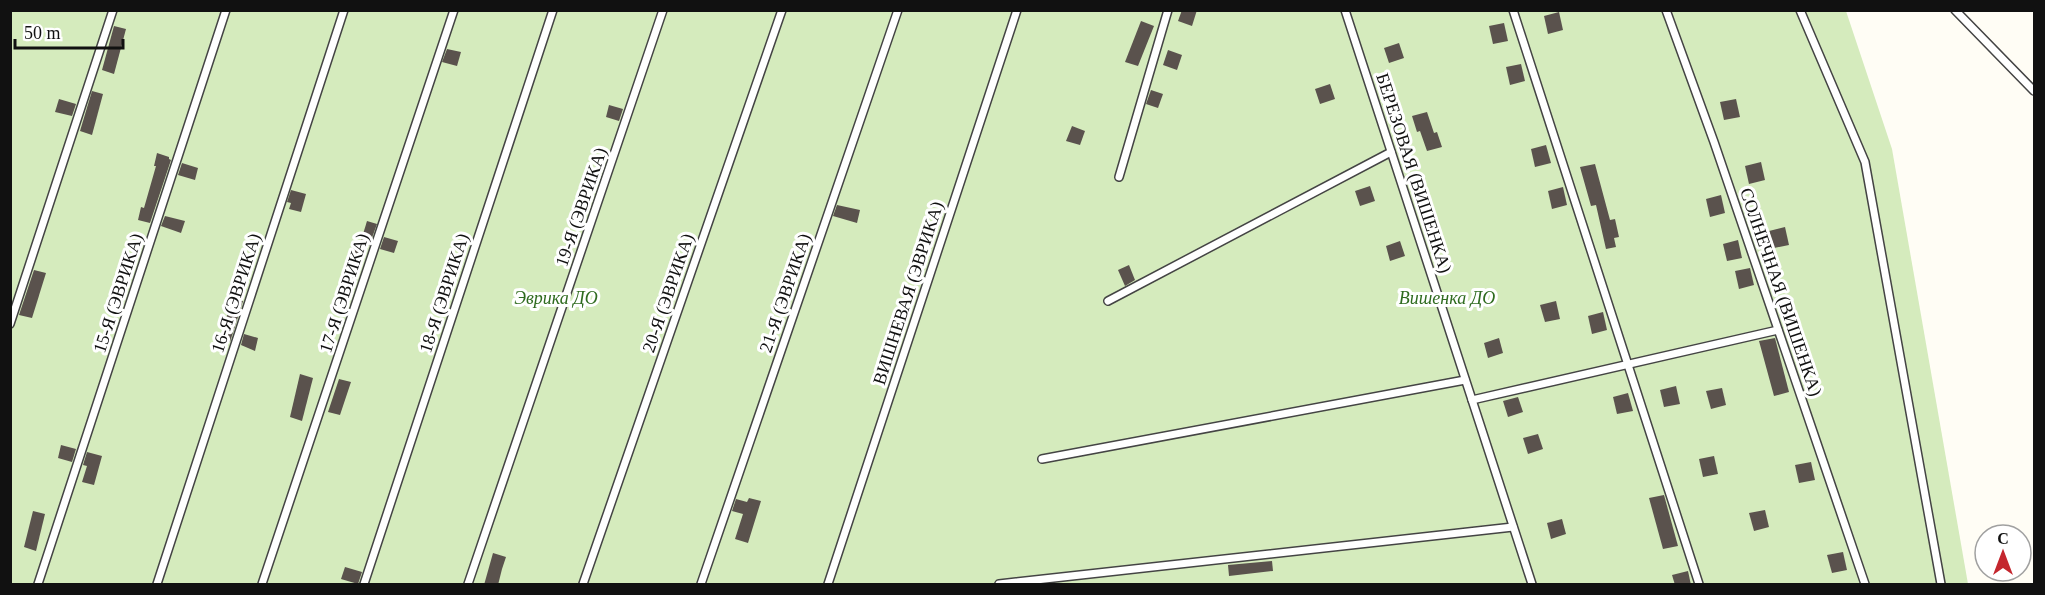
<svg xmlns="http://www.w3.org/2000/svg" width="2045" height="595" font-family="'Times New Roman',serif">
<rect width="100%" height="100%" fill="#fffdf5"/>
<polygon fill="#d5ebbd" points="10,11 1846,11 1892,149 1968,584 11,584"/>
<g fill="#5a524d">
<polygon points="1182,10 1197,10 1192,26 1178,21"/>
<polygon points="1559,12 1563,30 1548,34 1544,16"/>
<polygon points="1141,21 1154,26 1138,66 1125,62"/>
<polygon points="1504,23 1508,41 1493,44 1489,26"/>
<polygon points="114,26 126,29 114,74 102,70"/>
<polygon points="1399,43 1404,58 1389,63 1384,48"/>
<polygon points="447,49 461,52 457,66 442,62"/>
<polygon points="1168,50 1182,55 1177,70 1163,65"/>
<polygon points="1521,64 1525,81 1510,85 1506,67"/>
<polygon points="1330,84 1335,99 1320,104 1315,89"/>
<polygon points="1151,90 1163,94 1158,108 1146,104"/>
<polygon points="92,91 103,94 92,135 80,131"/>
<polygon points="59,99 76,104 72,116 55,112"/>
<polygon points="1736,99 1740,117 1724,120 1720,102"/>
<polygon points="609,105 623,109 619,121 606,117"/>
<polygon points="1427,112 1434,133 1437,132 1442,147 1427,151 1420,131 1417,132 1412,116"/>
<polygon points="1072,126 1085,131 1080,145 1066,141"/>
<polygon points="1546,145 1551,163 1535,167 1531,149"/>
<polygon points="157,153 169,157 169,159 171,160 150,223 138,220 141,207 144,208 156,166 154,166"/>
<polygon points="1761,162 1765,180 1749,184 1745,166"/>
<polygon points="182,163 198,168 195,180 178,175"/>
<polygon points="1595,164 1610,220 1615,219 1619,237 1614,238 1616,247 1606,249 1596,205 1591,206 1580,167"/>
<polygon points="1370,186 1375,201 1360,206 1355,191"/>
<polygon points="1563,187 1567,205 1552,209 1548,191"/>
<polygon points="291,190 306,194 301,212 289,209 291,203 287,202"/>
<polygon points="1721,195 1725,213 1710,217 1706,199"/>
<polygon points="837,205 860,210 857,223 833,216"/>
<polygon points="165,216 185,221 181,233 161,226"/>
<polygon points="367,221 377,224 369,246 360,244"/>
<polygon points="1785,227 1789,245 1774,248 1769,231"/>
<polygon points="384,237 398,241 394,253 380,249"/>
<polygon points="1738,240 1742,258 1727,261 1723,244"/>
<polygon points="1400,241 1405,256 1390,261 1386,246"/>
<polygon points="353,248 366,252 351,296 341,293 342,290 340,289 343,277 345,277"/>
<polygon points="1129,265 1135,280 1125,286 1118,270"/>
<polygon points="1750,268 1754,285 1739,289 1735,271"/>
<polygon points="34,270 46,273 32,318 19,315"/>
<polygon points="232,298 243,301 230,342 220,340"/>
<polygon points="1556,301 1560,319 1545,322 1540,305"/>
<polygon points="1603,312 1607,330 1592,334 1588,316"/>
<polygon points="244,334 258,338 255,351 241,345"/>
<polygon points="1499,338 1503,353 1488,358 1484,343"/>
<polygon points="1775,338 1789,392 1774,396 1759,341"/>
<polygon points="300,374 313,378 302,421 290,417"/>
<polygon points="339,379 351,382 340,415 328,412"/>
<polygon points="1676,386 1680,404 1664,407 1660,390"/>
<polygon points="1722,388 1726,405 1711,409 1706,391"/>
<polygon points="1628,393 1633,411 1617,414 1613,397"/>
<polygon points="1518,397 1523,412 1508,417 1503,401"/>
<polygon points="1538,434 1543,449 1528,454 1523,438"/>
<polygon points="61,445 76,449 72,462 58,458"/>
<polygon points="87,452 102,456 94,485 82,482 87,466 83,465"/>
<polygon points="1714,456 1718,474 1703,477 1699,459"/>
<polygon points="1811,462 1815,480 1799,483 1795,465"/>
<polygon points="1664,495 1678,546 1663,549 1649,498"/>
<polygon points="749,498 761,501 748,543 735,539 743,514 732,511 736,499 747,502"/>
<polygon points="1765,510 1769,527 1754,531 1749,513"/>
<polygon points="33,511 45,514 36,551 24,547"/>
<polygon points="1562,519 1566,534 1551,539 1547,523"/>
<polygon points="1843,552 1847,570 1832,573 1827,555"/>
<polygon points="493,553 506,557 502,569 498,585 484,585"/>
<polygon points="1272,561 1273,571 1229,576 1228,565"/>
<polygon points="345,567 362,572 358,584 341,579"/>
<polygon points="1688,571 1691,585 1675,585 1672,575"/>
</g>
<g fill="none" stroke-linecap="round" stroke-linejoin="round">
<defs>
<g id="service">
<polyline points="1345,10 1532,584"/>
<polyline points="1513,10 1699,584"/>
<polyline points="1666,10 1714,142 1865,584"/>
<polyline points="1800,10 1865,162 1941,584"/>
<polyline points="1955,10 2034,91"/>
<polyline points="1119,177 1168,10"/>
<polyline points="1108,301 1391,152"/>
<polyline points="10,324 113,10"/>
<polyline points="1472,400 1778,330"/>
<polyline points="1042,459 1465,380"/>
<polyline points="38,584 226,10"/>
<polyline points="157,584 344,10"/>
<polyline points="262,584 454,10"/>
<polyline points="364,584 553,10"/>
<polyline points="468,584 663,10"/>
<polyline points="583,584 782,10"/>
<polyline points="701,584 898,10"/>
<polyline points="828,584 1017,10"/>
<polyline points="999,584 1513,527"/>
</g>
</defs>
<use href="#service" stroke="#444" stroke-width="10"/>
<use href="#service" stroke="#fff" stroke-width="7"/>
</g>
<g text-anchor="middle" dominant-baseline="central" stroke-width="6" stroke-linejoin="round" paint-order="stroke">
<g font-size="18" fill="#111" stroke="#fff">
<text transform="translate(1414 173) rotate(72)">БЕРЕЗОВАЯ (ВИШЕНКА)</text>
<text transform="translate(581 207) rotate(-71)">19-Я (ЭВРИКА)</text>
<text transform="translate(1781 292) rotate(71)">СОЛНЕЧНАЯ (ВИШЕНКА)</text>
<text transform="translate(118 293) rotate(-72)">15-Я (ЭВРИКА)</text>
<text transform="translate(236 293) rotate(-72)">16-Я (ЭВРИКА)</text>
<text transform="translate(344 293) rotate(-72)">17-Я (ЭВРИКА)</text>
<text transform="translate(444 293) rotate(-72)">18-Я (ЭВРИКА)</text>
<text transform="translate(668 293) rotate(-71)">20-Я (ЭВРИКА)</text>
<text transform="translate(785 293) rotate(-71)">21-Я (ЭВРИКА)</text>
<text transform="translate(908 293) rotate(-72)">ВИШНЕВАЯ (ЭВРИКА)</text>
</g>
<g font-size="18" font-style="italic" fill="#2f6b1f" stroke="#fff">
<text x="556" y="298">Эврика ДО</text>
<text x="1447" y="298">Вишенка ДО</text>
</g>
</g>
<rect width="2045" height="595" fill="none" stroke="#111111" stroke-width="24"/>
<g transform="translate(2003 553)"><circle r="28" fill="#ffffff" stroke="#a0a0a0" stroke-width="1.5"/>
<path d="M0-4.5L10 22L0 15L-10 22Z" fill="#c4262e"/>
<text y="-9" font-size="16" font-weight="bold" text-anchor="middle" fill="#111111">С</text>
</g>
<path d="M15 39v9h108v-9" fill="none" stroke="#111111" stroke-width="3"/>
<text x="24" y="39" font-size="18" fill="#111111" stroke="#ffffff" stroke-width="4.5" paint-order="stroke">50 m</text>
</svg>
